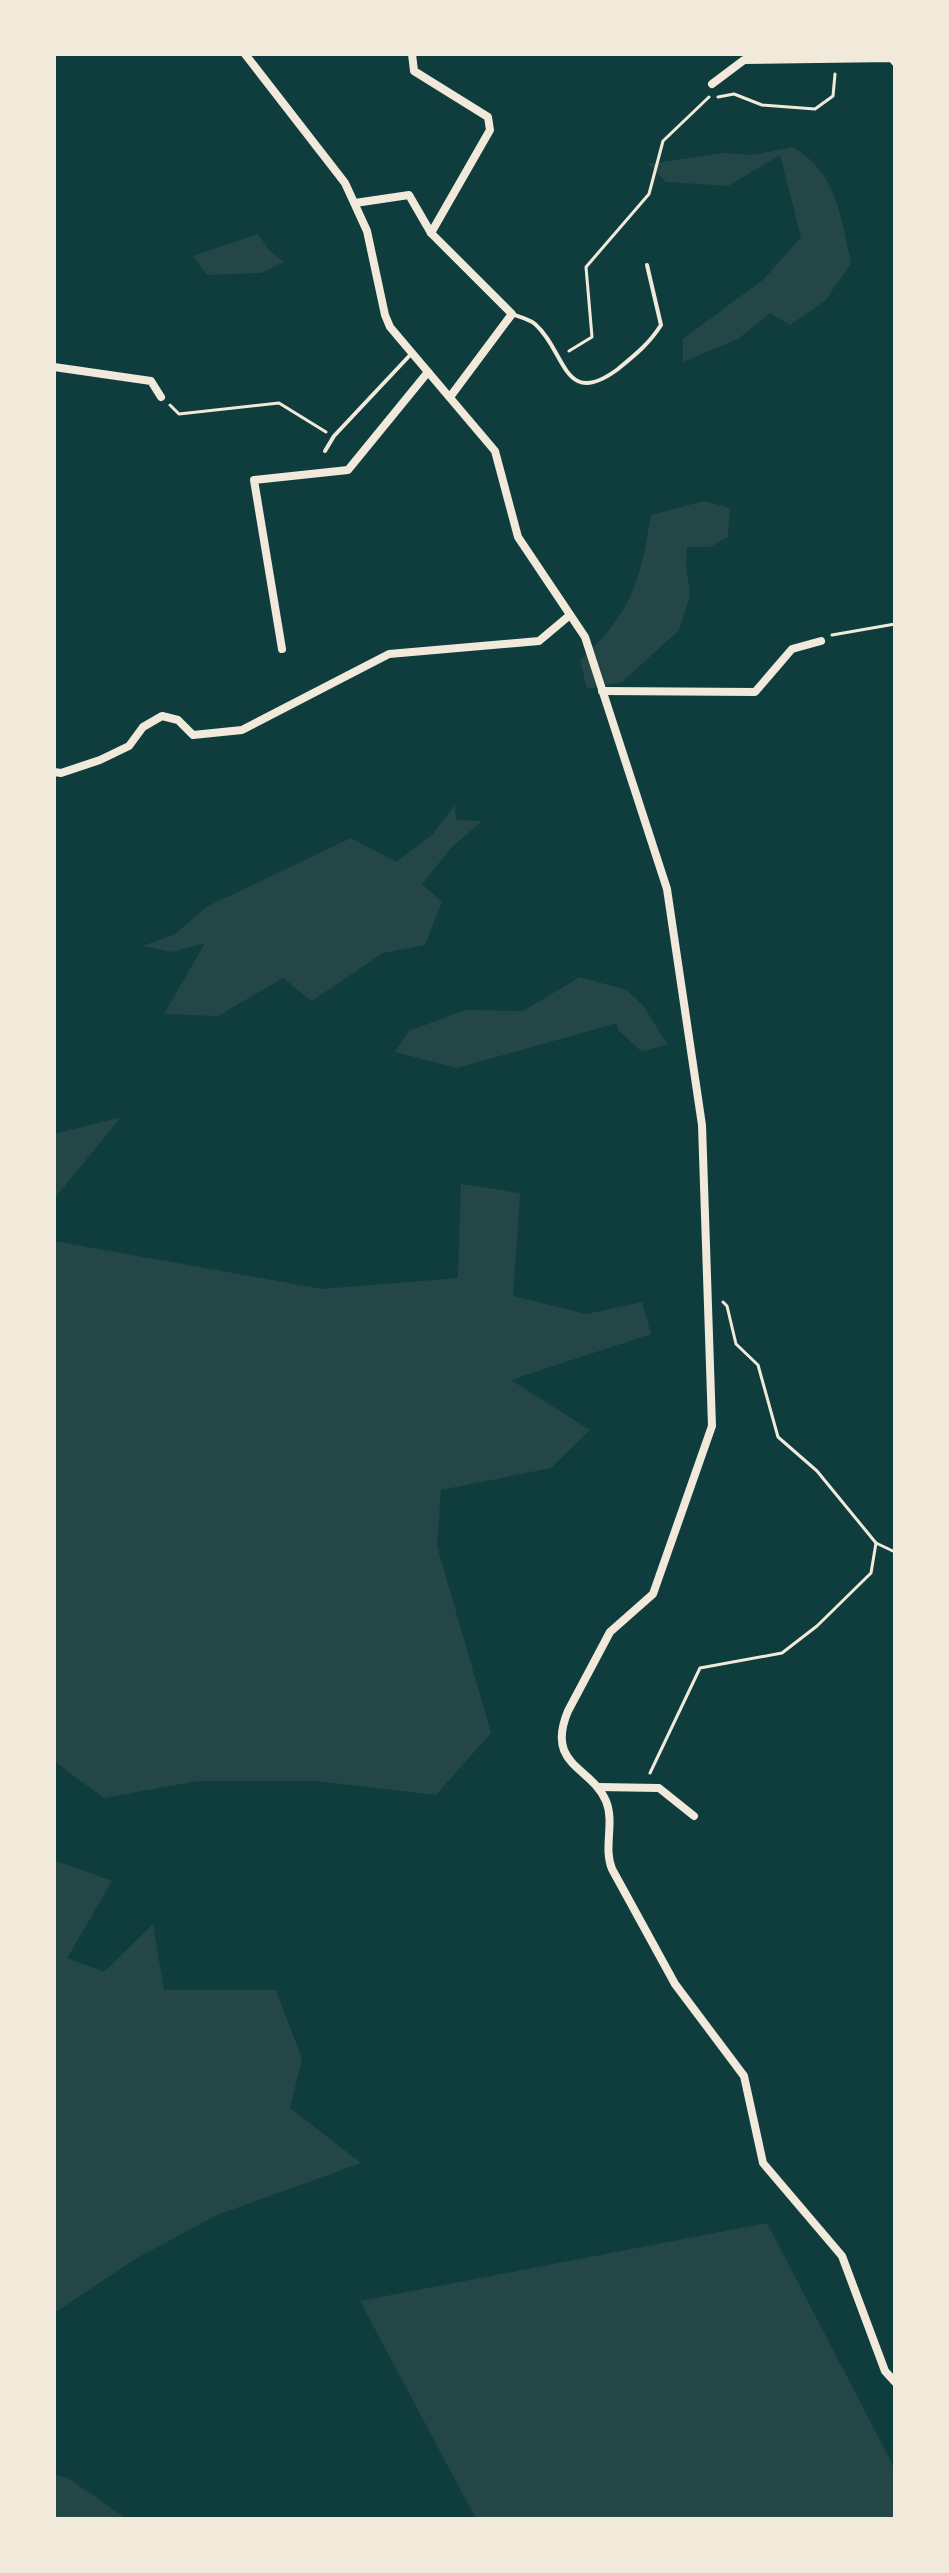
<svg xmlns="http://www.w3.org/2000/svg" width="949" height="2573" font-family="'Nunito Sans',sans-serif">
<rect width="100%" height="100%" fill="#0f3d3e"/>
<g fill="#244646">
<path d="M793 147C837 173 841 217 851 263L825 301 790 325 770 313 738 339 683 362V339L764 279 801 237 780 155 728 186 666 182 648 164 723 153 754 155Z"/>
<polygon points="258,234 269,250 284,262 261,273 207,275 193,256"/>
<path d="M704 501 730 508 728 537 710 547H687L686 564 690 596 679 630 622 682 587 689 580 660C632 613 640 582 651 515Z"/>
<polygon points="455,805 456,820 482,821 451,848 422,884 442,902 425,945 383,953 312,1001 283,978 218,1016 164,1014 205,943 171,952 142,946 174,935 206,907 351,838 396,862 432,835"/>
<polygon points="580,977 626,990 643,1005 667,1044 642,1052 618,1030 617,1023 457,1068 395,1052 409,1031 465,1010 523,1011"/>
<polygon points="121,1117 54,1199 54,1134"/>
<polygon points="461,1184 520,1193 513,1296 587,1314 642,1302 651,1334 511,1380 590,1430 551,1468 441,1490 437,1546 491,1733 436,1795 316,1781 198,1781 104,1798 54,1761 54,1241 322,1289 458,1278"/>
<polygon points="54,1860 112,1881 67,1958 104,1972 153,1924 164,1990 276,1990 302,2059 290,2108 361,2163 217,2215 135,2259 54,2313"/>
<polygon points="767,2223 895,2469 895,2519 476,2519 360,2301"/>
<polygon points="54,2475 68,2478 127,2519 54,2519"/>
</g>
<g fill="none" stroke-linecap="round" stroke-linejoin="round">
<g stroke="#f1e9da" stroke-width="3">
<polyline points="718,97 734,94 762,105 815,109 833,96 835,74"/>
<polyline points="569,351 592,337 586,267 649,194 663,141 709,97"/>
<polyline points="170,405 179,414 279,403 326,432"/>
<polyline points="832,635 895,624"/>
<polyline points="723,1302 727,1306 736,1344 758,1365 778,1437 817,1471 876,1543 895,1552"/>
<polyline points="650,1773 700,1668 782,1653 817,1626 871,1573 876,1543"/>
</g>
<g stroke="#f1e9da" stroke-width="4">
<path d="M512 314C519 317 529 319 535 324 566 351 563 410 618 369 635 355 649 344 661 325L647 265"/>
<polyline points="325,451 334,436 412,353"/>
</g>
<g stroke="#f1e9da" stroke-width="8">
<path d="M245 54 345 183 367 231 385 315 390 327 495 451 518 537 585 637 667 889 702 1125 712 1426 653 1594 610 1632 568 1711C545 1766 591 1766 606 1801 615 1823 603 1847 612 1869L675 1984 744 2076 763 2163 842 2256 885 2371 895 2382"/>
<polyline points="412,54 414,71 488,117 490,130 431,233"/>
<polyline points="712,84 744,60 892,58 895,62"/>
<polyline points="355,203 409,195 431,233 512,314 450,397"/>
<polyline points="54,367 151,381 161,397"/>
<polyline points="282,649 254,480 348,470 428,372"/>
<polyline points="602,691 755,692 792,649 821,641"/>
<polyline points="54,772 61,773 100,760 129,746 143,727 162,716 178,720 193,735 242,730 389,654 539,641 570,615"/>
<polyline points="598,1787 659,1788 694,1816"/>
</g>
</g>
<rect width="949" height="2573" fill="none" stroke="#f1e9da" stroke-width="112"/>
</svg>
